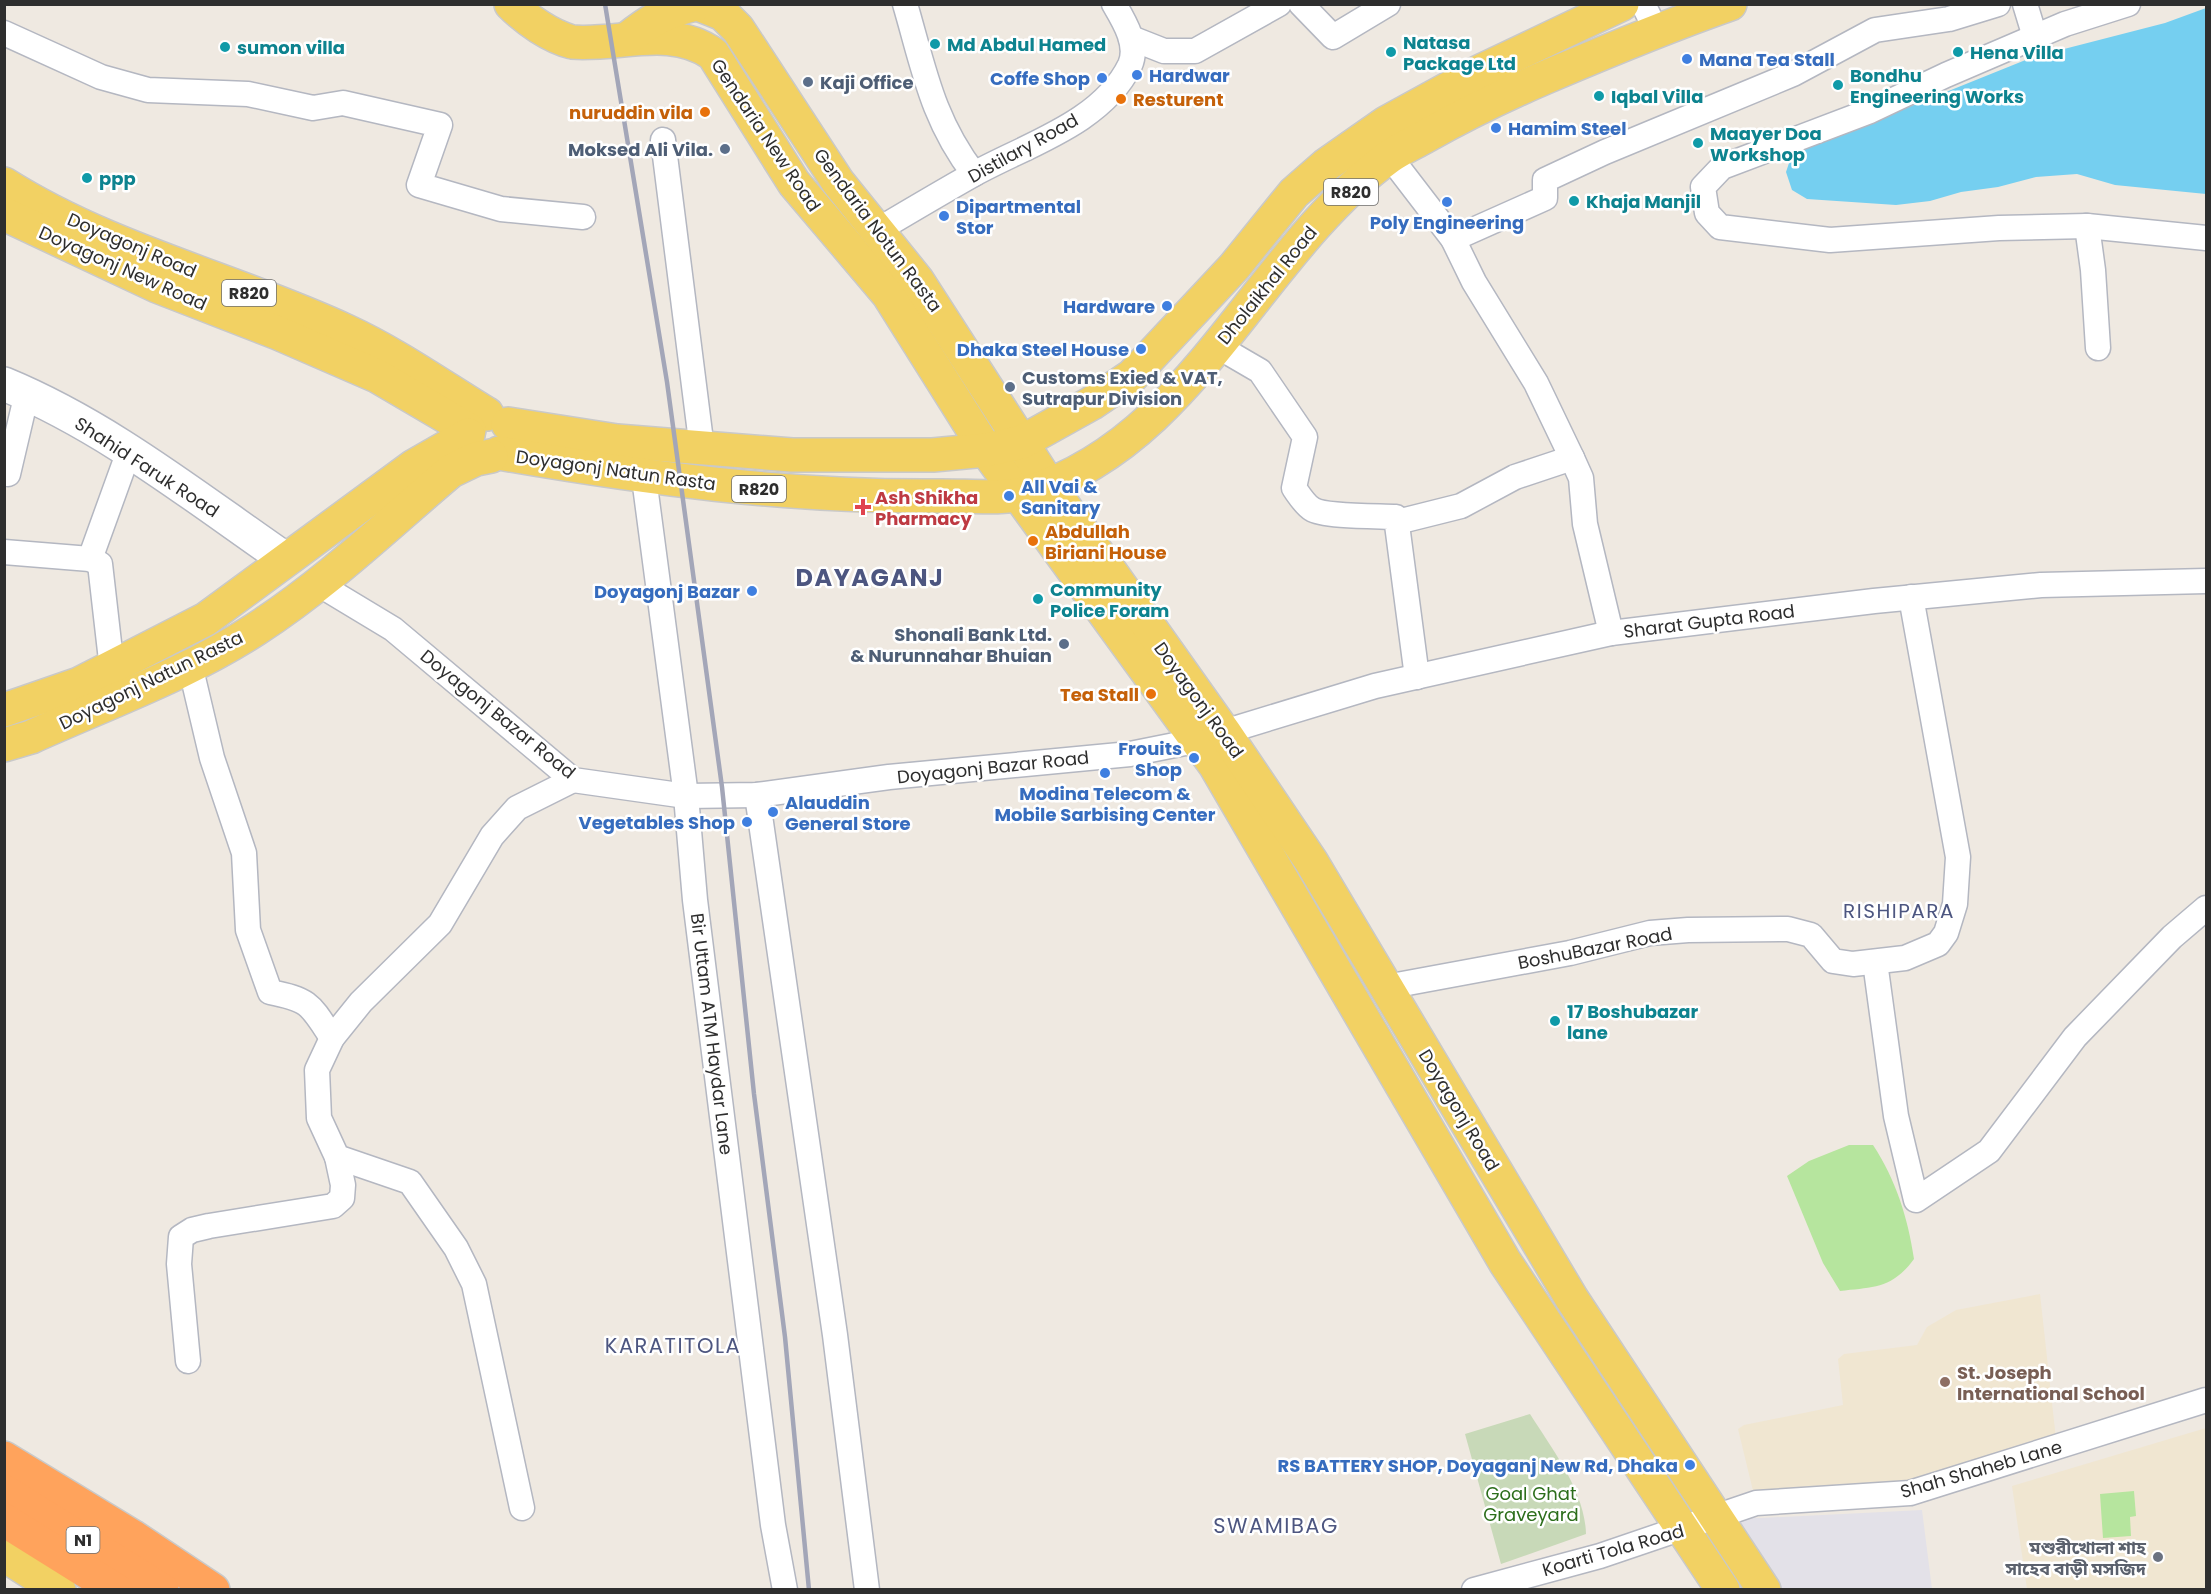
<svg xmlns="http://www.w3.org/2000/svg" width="2211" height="1594" font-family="Poppins,'Noto Sans Bengali',sans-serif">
<rect width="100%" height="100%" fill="#efe9e1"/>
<polygon fill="#e3e1e8" points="1922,1510 1932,1589 1764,1589 1716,1517 1761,1518"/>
<g fill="#f0e6d1">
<polygon points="2040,1294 2057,1448 1910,1493 1756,1503 1738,1429 1744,1425 1843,1405 1838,1359 1844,1354 1917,1345 1927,1327 1956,1310"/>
<polygon points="2206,1428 2206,1589 2027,1589 2012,1486"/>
</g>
<g fill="#b6e59e">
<path d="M1849 1145H1873C1896 1180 1908 1218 1914 1259 1892 1289 1873 1287 1840 1291L1823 1263 1787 1176 1809 1161Z"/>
<polygon points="2134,1491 2136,1516 2130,1517 2131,1536 2103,1538 2100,1494"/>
</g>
<path fill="#c8d9b8" d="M1530 1414C1552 1449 1585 1491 1586 1534L1501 1564 1465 1434Z"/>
<polygon fill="#75cff0" points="2206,8 2206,194 2115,185 2077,174 2036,177 1998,187 1961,192 1930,201 1896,205 1807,199 1792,190 1786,172 1792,154 2033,57 2165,23"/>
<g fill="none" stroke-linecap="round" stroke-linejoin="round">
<defs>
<g id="street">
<path d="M905 4C924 69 932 119 974 174"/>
<polyline points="1301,4 1333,37 1388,4"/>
<polyline points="1643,4 1656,30"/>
<polyline points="2025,4 2035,37"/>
<polyline points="2128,4 2065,24 1946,75 1870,111 1722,167 1703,187 1707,213 1720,227 1830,240 1999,228 2087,226 2206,238"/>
<polyline points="4,33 101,77 148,90 248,94 313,108 343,103 440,125 419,185 501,209 583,217"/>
<polyline points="1131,38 1164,51 1195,51 1279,4"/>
<polyline points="663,140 702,449"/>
<polyline points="1390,157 1453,239 1474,282 1536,383 1572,458 1581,478 1585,524 1611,633"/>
<polyline points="2087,226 2093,270 2098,348"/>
<path d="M878 230C910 211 942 192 974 174 1026 145 1102 123 1130 65 1139 45 1124 21 1114 4"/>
<polyline points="1453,239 1545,198 1545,180 1605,152 1793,74 1875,30 1949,19 1998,4"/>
<path d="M1217 346 1260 371 1305 437 1294 488C1299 495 1305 505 1312 509 1324 517 1379 516 1396 517L1417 677"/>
<polyline points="4,473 8,474 27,393"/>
<polyline points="644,478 686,796 695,900 773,1525 785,1590"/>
<polyline points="1397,522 1461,506 1515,477 1572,458"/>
<polyline points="4,552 90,559 100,564 112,669"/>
<polyline points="90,559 129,451"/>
<polyline points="320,585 393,629 573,780 686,796 757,795 889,777 1130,754 1195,741"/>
<path d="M190 665 212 758 244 853 248 930 270 992C310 1000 310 1004 332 1038"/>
<polyline points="1224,732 1375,686 1611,633 1874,601 2041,585 2206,581"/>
<polyline points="757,795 835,1335 867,1590"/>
<polyline points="1875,962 1896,1116 1916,1200 1989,1151 2075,1037 2172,937 2206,908"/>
<polyline points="1386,987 1570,953 1650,933 1688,930 1788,929 1811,935 1833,961 1853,964 1905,958 1938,944 1946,933 1955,904 1958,857 1911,597"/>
<polyline points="188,1361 179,1264 181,1237 192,1230 209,1226 333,1206 342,1198 343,1185 337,1157"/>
<polyline points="522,1508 474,1284 456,1248 410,1182 337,1157 319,1118 317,1070 332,1038 361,1002 440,924 492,836 517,808 573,780"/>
<polyline points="1474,1590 1600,1556 1756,1503 1910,1493 2206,1400"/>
</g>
<path id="secondary" d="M4 384C106 426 195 497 285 559"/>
<g id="primary">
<path d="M511 4C527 20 550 36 572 42 619 46 671 24 713 54L794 183 888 294 986 450 1215 765 1505 1262 1723 1590"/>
<polyline points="698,4 723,14 738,29 838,182 917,280 1049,485 1224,732 1311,861 1572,1299 1764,1590"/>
<path d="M627 39C649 21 668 10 696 4"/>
<path d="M4 184C110 251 234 279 346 331 396 354 441 386 487 414"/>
<polyline points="4,214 157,286 278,333 377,376 469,430"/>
<polyline points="508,424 617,441 792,455 933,455 986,450 1022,442 1092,403 1132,376 1234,267 1294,193 1326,165 1386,123 1479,72 1622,4"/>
<path d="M499 453C643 478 788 497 934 496 961 495 1002 500 1026 493 1194 442 1255 255 1389 157 1400 149 1414 143 1426 136 1465 114 1504 95 1546 77 1607 51 1667 26 1730 4"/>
<polyline points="4,710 79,684 206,619 414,466 468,435"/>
<path d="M4 745 31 737C106 703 187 674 256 629 327 583 387 525 451 471L476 459 491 456"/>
<polyline points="4,1555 59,1590"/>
</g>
<g id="highway">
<polyline points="4,1458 132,1536 213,1590"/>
<polyline points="4,1491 162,1590"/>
<polyline points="4,1520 116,1590"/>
</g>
</defs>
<use href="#street" stroke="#b4b7c1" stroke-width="27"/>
<use href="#secondary" stroke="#b4b7c1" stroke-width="36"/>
<use href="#primary" stroke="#c9c9c9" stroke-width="36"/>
<use href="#highway" stroke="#c9c9c9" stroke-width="36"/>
<use href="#street" stroke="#fff" stroke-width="24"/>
<use href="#secondary" stroke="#fff" stroke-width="33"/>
<use href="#primary" stroke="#f2d163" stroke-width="33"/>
<use href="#highway" stroke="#ffa35c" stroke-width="33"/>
<polyline stroke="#a3a6b8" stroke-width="4.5" points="605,4 667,382 722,787 754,1094 785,1337 809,1590"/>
</g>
<g fill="#0f9aa8" stroke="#fff" stroke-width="2">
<circle cx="935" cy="44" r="6"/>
<circle cx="225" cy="47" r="6"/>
<circle cx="1391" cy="52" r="6"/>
<circle cx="1958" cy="52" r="6"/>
<circle cx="1838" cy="85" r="6"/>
<circle cx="1599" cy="96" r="6"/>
<circle cx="1698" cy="143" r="6"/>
<circle cx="87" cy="178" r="6"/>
<circle cx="1574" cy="201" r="6"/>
<circle cx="1038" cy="599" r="6"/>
<circle cx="1555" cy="1021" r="6"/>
</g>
<g fill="#3f7fe0" stroke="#fff" stroke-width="2">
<circle cx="1687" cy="59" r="6"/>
<circle cx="1137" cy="75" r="6"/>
<circle cx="1102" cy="78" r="6"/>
<circle cx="1496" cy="128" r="6"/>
<circle cx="1447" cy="202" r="6"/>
<circle cx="944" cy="216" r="6"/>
<circle cx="1167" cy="306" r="6"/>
<circle cx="1141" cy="349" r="6"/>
<circle cx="1009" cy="496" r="6"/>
<circle cx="752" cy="591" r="6"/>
<circle cx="1194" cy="758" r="6"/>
<circle cx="1105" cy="773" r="6"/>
<circle cx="773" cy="812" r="6"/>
<circle cx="747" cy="822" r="6"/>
<circle cx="1690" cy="1465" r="6"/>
</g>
<g fill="#5c6f8a" stroke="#fff" stroke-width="2">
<circle cx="808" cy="82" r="6"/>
<circle cx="725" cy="149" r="6"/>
<circle cx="1010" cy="387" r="6"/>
<circle cx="1064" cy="644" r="6"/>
</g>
<g fill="#e8710a" stroke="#fff" stroke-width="2">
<circle cx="1121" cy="99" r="6"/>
<circle cx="705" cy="112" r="6"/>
<circle cx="1033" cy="541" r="6"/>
<circle cx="1151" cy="694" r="6"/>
</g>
<path fill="#e0444e" stroke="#fff" stroke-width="2" d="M860 498h6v6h6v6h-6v6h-6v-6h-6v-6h6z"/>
<circle fill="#8d6e63" stroke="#fff" stroke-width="2" cx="1945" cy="1382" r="6"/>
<circle fill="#6b7280" stroke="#fff" stroke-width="2" cx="2158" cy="1557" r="6"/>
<g text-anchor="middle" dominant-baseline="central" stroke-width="5" stroke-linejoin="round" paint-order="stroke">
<g fill="#fff" stroke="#6d6d6d" stroke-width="1.5">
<rect x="1324" y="179" width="54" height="26" rx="4.5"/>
<rect x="222" y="280" width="54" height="26" rx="4.5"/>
<rect x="732" y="476" width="54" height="26" rx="4.5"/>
<rect x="66.5" y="1527" width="33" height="26" rx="4.5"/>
</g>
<g font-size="16" font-weight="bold" fill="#2e2e2e">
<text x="1351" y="192">R820</text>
<text x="249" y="293">R820</text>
<text x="759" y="489">R820</text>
<text x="83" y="1540">N1</text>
</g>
<g font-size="18" font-weight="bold" fill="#0d838f" stroke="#fff" text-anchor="start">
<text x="1403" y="42">Natasa<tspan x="1403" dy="21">Package Ltd</tspan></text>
<text x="947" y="44">Md Abdul Hamed</text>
<text x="237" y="47">sumon villa</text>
<text x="1970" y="52">Hena Villa</text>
<text x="1850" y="75">Bondhu<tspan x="1850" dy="21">Engineering Works</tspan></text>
<text x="1611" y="96">Iqbal Villa</text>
<text x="1710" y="133">Maayer Doa<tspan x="1710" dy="21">Workshop</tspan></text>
<text x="99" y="178">ppp</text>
<text x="1586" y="201">Khaja Manjil</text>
<text x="1050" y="589">Community<tspan x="1050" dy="21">Police Foram</tspan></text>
<text x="1567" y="1011">17 Boshubazar<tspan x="1567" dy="21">lane</tspan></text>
</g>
<g font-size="18" font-weight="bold" fill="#366cbe" stroke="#fff" text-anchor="end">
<text x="1699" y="59" text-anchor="start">Mana Tea Stall</text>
<text x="1149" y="75" text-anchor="start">Hardwar</text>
<text x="1090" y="78">Coffe Shop</text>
<text x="1508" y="128" text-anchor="start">Hamim Steel</text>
<text x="956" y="206" text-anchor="start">Dipartmental<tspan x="956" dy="21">Stor</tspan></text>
<text x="1447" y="222" text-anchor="middle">Poly Engineering</text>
<text x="1155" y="306">Hardware</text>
<text x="1129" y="349">Dhaka Steel House</text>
<text x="1021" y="486" text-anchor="start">All Vai &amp;<tspan x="1021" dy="21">Sanitary</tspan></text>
<text x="740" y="591">Doyagonj Bazar</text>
<text x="1182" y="748">Frouits<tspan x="1182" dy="21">Shop</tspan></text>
<text x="1105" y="793" text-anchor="middle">Modina Telecom &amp;<tspan x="1105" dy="21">Mobile Sarbising Center</tspan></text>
<text x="785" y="802" text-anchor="start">Alauddin<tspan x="785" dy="21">General Store</tspan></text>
<text x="735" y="822">Vegetables Shop</text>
<text x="1678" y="1465">RS BATTERY SHOP, Doyaganj New Rd, Dhaka</text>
</g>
<g font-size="18" font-weight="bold" fill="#4e5e75" stroke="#fff" text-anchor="start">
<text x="820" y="82">Kaji Office</text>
<text x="713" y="149" text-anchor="end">Moksed Ali Vila.</text>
<text x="1022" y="377">Customs Exied &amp; VAT,<tspan x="1022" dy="21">Sutrapur Division</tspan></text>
<text x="1052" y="634" text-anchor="end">Shonali Bank Ltd.<tspan x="1052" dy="21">&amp; Nurunnahar Bhuian</tspan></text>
</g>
<g font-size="18" font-weight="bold" fill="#c56008" stroke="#fff" text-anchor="start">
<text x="1133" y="99">Resturent</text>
<text x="693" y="112" text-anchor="end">nuruddin vila</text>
<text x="1045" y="531">Abdullah<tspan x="1045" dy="21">Biriani House</tspan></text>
<text x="1139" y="694" text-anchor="end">Tea Stall</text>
</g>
<g font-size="18" fill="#2e2e2e" stroke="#fff">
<text transform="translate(766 135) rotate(56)">Gendaria New Road</text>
<text transform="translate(1023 148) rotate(-29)">Distilary Road</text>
<text transform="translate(878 230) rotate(53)">Gendaria Notun Rasta</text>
<text transform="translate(132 245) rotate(23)">Doyagonj Road</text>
<text transform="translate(123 268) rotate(24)">Doyagonj New Road</text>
<text transform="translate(1267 285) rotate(-51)">Dholaikhal Road</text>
<text transform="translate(147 467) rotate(33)">Shahid Faruk Road</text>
<text transform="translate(616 470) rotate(8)">Doyagonj Natun Rasta</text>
<text transform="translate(1709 621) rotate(-7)">Sharat Gupta Road</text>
<text transform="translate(151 680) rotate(-26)">Doyagonj Natun Rasta</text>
<text transform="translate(1199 700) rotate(54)">Doyagonj Road</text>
<text transform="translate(498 714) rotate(39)">Doyagonj Bazar Road</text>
<text transform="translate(993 767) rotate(-6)">Doyagonj Bazar Road</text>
<text transform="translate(1595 948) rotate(-11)">BoshuBazar Road</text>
<text transform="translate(712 1034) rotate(83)">Bir Uttam ATM Haydar Lane</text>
<text transform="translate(1459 1110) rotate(59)">Doyagonj Road</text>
<text transform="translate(1981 1469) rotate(-16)">Shah Shaheb Lane</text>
<text transform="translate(1613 1550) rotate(-16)">Koarti Tola Road</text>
</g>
<g font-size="18" font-weight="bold" fill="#be3a42" stroke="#fff" text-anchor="start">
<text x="875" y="497">Ash Shikha<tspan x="875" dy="21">Pharmacy</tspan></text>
</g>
<g font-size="18" font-weight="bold" fill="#785e54" stroke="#fff" text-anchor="start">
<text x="1957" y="1372">St. Joseph<tspan x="1957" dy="21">International School</tspan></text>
</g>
<g font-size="18" fill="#2c6e1b" stroke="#fff">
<text x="1531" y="1493">Goal Ghat<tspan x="1531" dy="21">Graveyard</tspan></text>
</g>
<g font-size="18" font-weight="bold" fill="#5b616d" stroke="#fff" text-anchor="end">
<text x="2146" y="1547">মশুরীখোলা শাহ<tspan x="2146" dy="21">সাহেব বাড়ী মসজিদ</tspan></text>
</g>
<g font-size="20" letter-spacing="1.5" fill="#4d5680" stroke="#fff">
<text x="1899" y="911">RISHIPARA</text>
</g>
<g font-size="21" letter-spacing="1.5" fill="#4d5680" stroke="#fff">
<text x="673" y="1345">KARATITOLA</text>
<text x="1276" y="1525">SWAMIBAG</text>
</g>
<g font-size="24" font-weight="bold" letter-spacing="1.5" fill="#4d5680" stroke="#fff">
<text x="870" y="577">DAYAGANJ</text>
</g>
</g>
<rect width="2211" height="1594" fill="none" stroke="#2e2e2e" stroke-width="12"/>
</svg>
